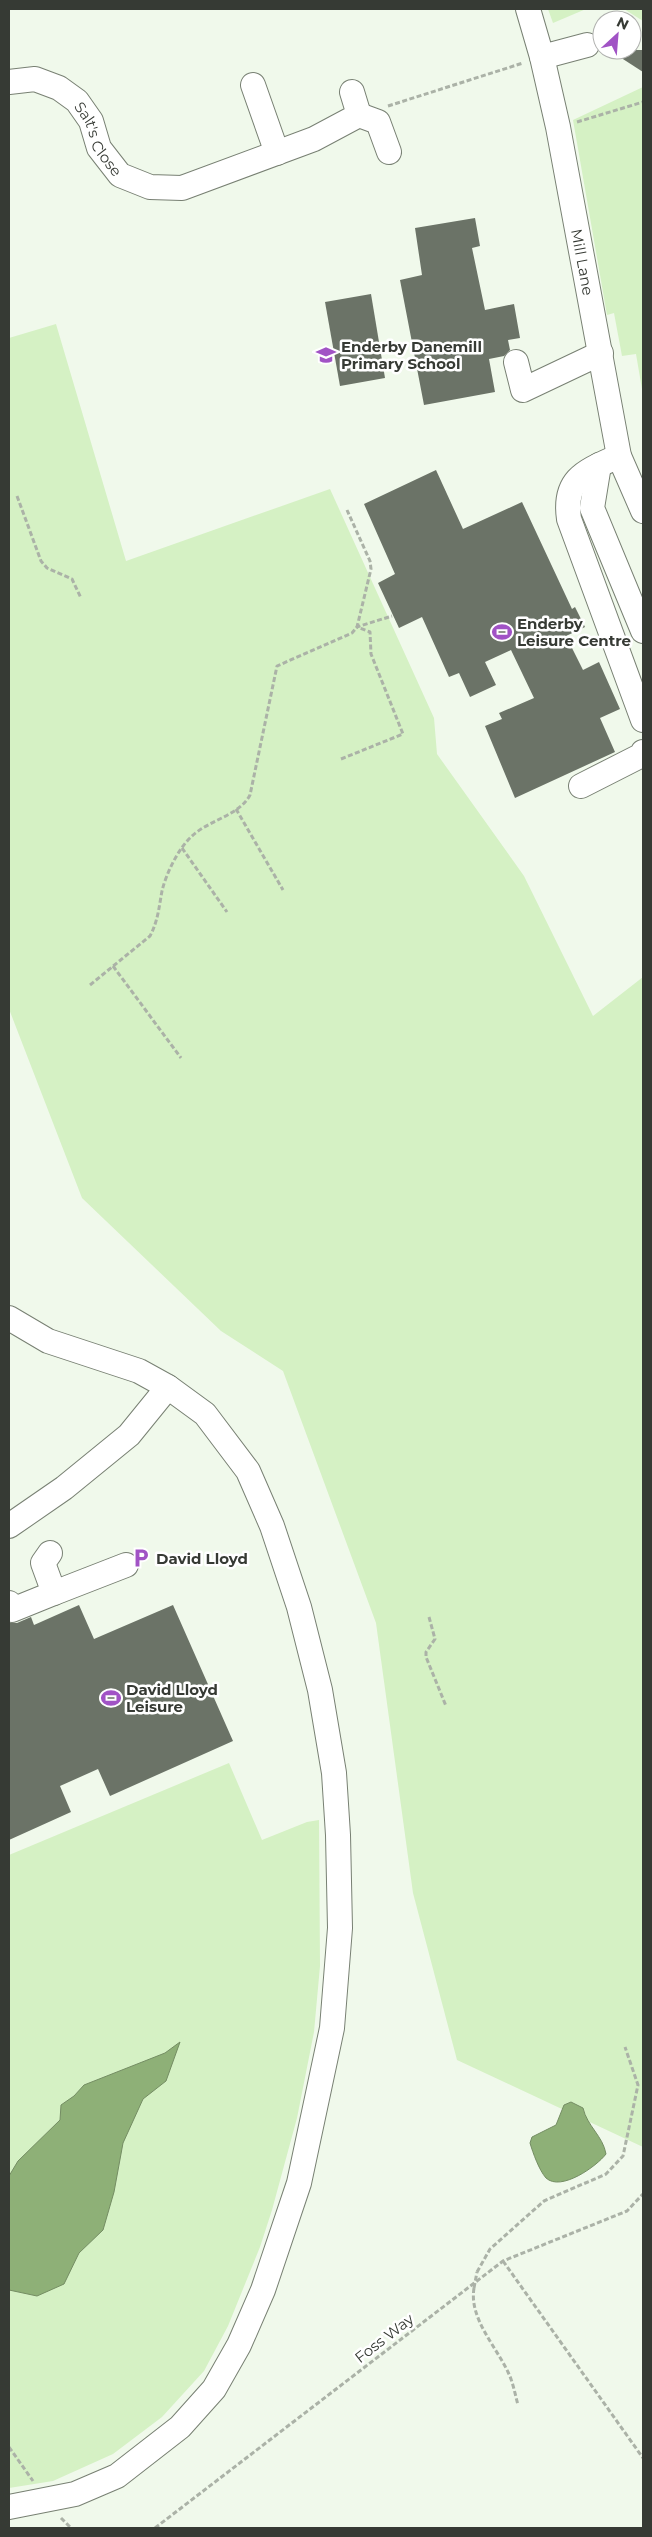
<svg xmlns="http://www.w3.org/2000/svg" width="652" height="2537" font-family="Montserrat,sans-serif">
<rect width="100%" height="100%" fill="#f0f9eb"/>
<g fill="#d5f1c4">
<polygon points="548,9 586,9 553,23"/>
<polygon points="624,9 643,9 643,21"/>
<polygon points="643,87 643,395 636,354 622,356 614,313 607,315 573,120"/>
<polygon points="56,324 126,561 330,489 434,718 437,754 524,876 593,1016 643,977 643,2147 457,2060 413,1893 376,1623 283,1371 221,1331 82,1198 9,1009 9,338"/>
<polygon points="229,1763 262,1840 307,1822 319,1820 320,1966 314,2032 297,2118 272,2210 260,2247 228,2326 204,2371 162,2417 113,2454 53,2481 9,2488 9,1855"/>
</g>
<g fill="#8eb077" stroke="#748d63">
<polygon points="180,2042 166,2081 143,2099 123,2143 114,2192 103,2230 79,2253 64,2284 37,2296 9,2290 9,2176 18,2161 60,2120 61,2105 74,2096 84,2085 165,2053"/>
<path d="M571 2102 583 2108C587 2126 603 2136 606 2154 597 2166 561 2192 546 2178 539 2170 533 2153 530 2143L532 2137 556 2125 564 2105Z"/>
</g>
<g fill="#6b7367">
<polygon points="609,50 643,50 643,72"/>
<polygon points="475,218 480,246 472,248 485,310 514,304 520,338 508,340 510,350 504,356 489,359 495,392 424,405 400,280 422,275 415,228"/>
<polygon points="371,294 385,378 340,386 325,302"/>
<polygon points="436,470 463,529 522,502 572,609 575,607 585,627 566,636 583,670 599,662 620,709 600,718 615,752 515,798 485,726 502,719 499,713 534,698 511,650 485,662 496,685 470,697 459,673 449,677 422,617 399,628 378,583 395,574 364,504"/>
<polygon points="79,1605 94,1639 173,1605 233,1741 110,1796 98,1769 60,1786 71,1812 9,1840 9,1623 17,1623 31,1617 34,1625"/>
</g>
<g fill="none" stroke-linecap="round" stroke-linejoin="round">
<defs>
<g id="minor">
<path id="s1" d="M528 9 542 57 558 127 619 456 643 511"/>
<polyline points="542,57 587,45"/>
<path id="s2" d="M9 82 35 79 59 88 77 101 91 121 99 148 120 175 150 187 182 188 314 139 359 115 352 92"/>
<polyline points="253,85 277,153"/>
<polyline points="359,115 378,122 389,152"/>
<polyline points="516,362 523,390 601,353"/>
<path d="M619 456C586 471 563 478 569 519L643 720"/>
<polyline points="599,465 592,508 643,631"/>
<polyline points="581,786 642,755 643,752"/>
<polyline points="9,1318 48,1341 139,1371 168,1387 205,1414 248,1471 272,1526 299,1607 320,1690 334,1773 338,1835 340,1928 332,2028 299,2183 263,2290 239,2345 214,2389 180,2427 117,2476 75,2494 9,2507"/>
<polyline points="9,1526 64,1488 129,1435 168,1387"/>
<polyline points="50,1553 43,1563 54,1593 126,1565"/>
<polyline points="9,1603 12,1610 54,1593"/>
</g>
</defs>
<use href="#minor" stroke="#788073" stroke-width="26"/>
<g stroke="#abb2a7" stroke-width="3" stroke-dasharray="5 2.5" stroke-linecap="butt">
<polyline points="388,106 523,63"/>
<polyline points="577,122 643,102"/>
<polyline points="17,496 41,561 47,568 72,579 81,598"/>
<polyline points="341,759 403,734 371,654 370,632 357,627 392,616"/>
<polyline points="236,809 283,890"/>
<polyline points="182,848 227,912"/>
<polyline points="113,966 181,1058"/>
<path d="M90 985 150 936C158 921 159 907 162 891 166 874 178 849 191 837 208 820 239 816 250 795L277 666 352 633 357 627 371 569 370 561 347 510"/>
<polyline points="429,1617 435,1639 426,1652 426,1657 446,1706"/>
<polyline points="503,2261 643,2458"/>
<polyline points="477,2272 490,2249 544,2201 606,2174 623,2156 638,2085 625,2047"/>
<path d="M474 2288C469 2318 495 2345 508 2372 513 2382 515 2394 518 2405"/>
<polyline points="9,2447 33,2481"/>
<polyline points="61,2518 71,2528"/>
<polyline points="155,2528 503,2261 627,2211 643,2194"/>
</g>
<use href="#minor" stroke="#fff" stroke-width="24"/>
<polyline stroke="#abb2a7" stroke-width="3" stroke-dasharray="5 2.5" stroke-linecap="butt" points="474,2288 477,2272"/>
</g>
<defs>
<symbol id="school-bare" viewBox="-9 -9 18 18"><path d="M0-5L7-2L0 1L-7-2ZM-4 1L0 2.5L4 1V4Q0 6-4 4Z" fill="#a153c5" stroke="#fff" stroke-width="2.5" paint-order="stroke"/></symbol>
<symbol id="stadium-bare" viewBox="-9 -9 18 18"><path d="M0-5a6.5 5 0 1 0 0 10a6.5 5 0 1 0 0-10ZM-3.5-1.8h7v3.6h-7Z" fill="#a153c5" stroke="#fff" stroke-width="2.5" paint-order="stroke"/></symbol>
<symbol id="parking-bare" viewBox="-9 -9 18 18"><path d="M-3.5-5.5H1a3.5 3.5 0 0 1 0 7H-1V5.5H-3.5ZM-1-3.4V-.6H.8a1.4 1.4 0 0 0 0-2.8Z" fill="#a153c5" stroke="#fff" stroke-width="2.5" paint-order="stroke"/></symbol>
</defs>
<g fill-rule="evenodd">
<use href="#school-bare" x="312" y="341" width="28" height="28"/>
<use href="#stadium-bare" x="488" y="618" width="28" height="28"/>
<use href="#parking-bare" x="127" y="1544" width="28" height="28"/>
<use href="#stadium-bare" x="97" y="1684" width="28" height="28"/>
</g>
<g text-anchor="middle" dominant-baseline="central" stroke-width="5" stroke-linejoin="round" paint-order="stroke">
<g font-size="15" fill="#363a34" stroke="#fff">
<text stroke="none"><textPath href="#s2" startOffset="118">Salt's Close</textPath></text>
<text stroke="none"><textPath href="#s1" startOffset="259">Mill Lane</textPath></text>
<text transform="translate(384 2338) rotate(-38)">Foss Way</text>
</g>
<g font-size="15" font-weight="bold" fill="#363a34" stroke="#fff" text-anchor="start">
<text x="341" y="346">Enderby Danemill<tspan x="341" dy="17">Primary School</tspan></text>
<text x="517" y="623">Enderby<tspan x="517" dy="17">Leisure Centre</tspan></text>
<text x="156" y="1558">David Lloyd</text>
<text x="126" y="1689">David Lloyd<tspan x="126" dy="17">Leisure</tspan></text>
</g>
</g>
<rect width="652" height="2537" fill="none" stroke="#363a34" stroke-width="20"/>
<g transform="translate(617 35) rotate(26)"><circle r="24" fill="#ffffff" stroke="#afb0ae"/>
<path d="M0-4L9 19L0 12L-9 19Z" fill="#a153c5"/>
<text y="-8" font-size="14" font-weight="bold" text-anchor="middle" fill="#363a34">N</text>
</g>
</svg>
